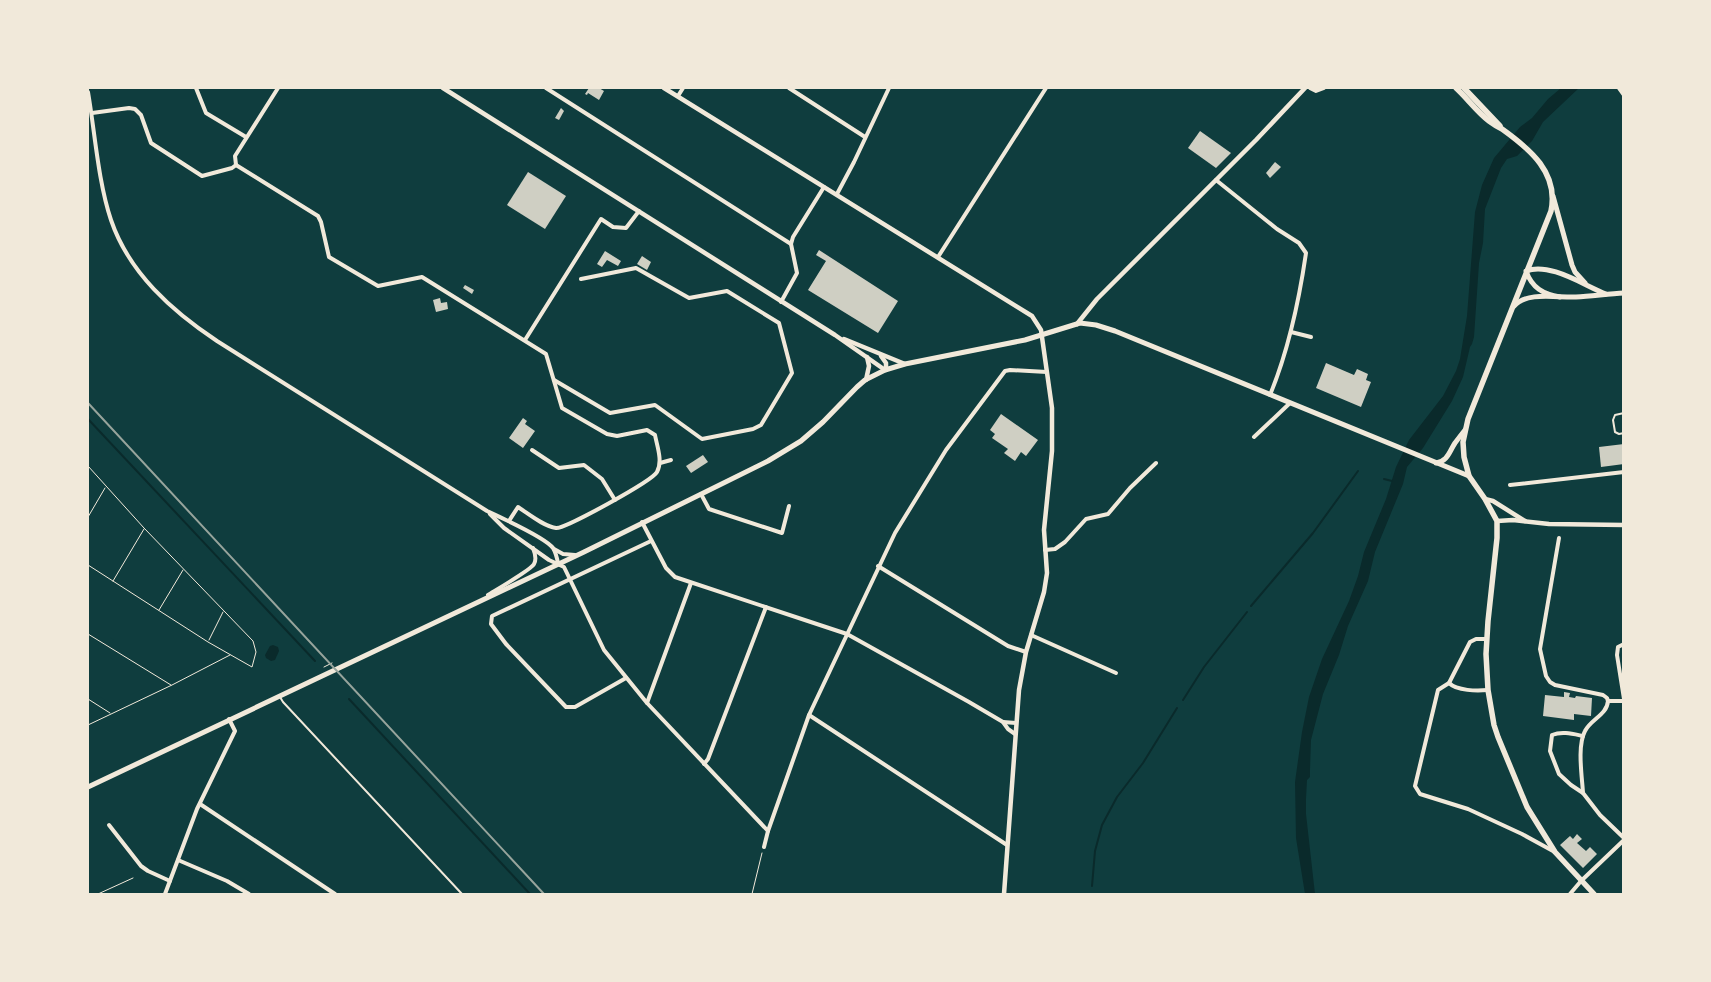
<svg xmlns="http://www.w3.org/2000/svg" width="1711" height="982" font-family="Manrope,sans-serif">
<rect width="100%" height="100%" fill="#0f3d3e"/>
<g fill="#0a2a2b">
<polygon points="1561,88 1579,88 1543,122 1532,141 1517,156 1507,159 1501,168 1485,209 1483,243 1479,263 1474,337 1472,344 1470,347 1463,377 1452,401 1423,448 1407,467 1403,484 1375,552 1368,581 1348,626 1339,655 1323,694 1311,740 1310,770 1310,777 1307,780 1306,799 1306,814 1315,894 1305,894 1296,838 1295,782 1302,732 1309,697 1322,659 1349,601 1358,576 1364,552 1386,499 1396,467 1409,440 1443,396 1456,371 1460,359 1467,316 1475,212 1482,185 1494,158 1520,127 1532,118 1548,99"/>
<polygon points="273,645 278,647 279,651 275,660 271,661 266,658 265,655 270,646"/>
</g>
<g fill="none" stroke-linecap="round" stroke-linejoin="round">
<g stroke="#0a2a2b" stroke-width="2">
<polyline points="88,419 315,661"/>
<polyline points="1384,479 1392,481"/>
<polyline points="1251,606 1313,533 1358,471"/>
<polyline points="349,699 530,894"/>
<polyline points="1183,700 1204,667 1247,612"/>
<polyline points="1092,886 1095,851 1102,825 1117,797 1143,763 1177,708"/>
</g>
</g>
<g fill="#cfcfc3">
<polygon points="589,88 599,88 604,91 599,100 588,93 587,95 585,94"/>
<polygon points="561,108 564,111 559,120 555,118"/>
<polygon points="1200,131 1231,153 1216,168 1188,148"/>
<polygon points="1275,162 1281,167 1270,178 1266,173"/>
<polygon points="528,172 566,196 545,229 507,205"/>
<polygon points="819,250 898,301 878,333 808,290 826,261 816,255"/>
<polygon points="605,251 621,261 618,266 607,260 602,267 597,264"/>
<polygon points="642,256 651,262 647,270 637,264"/>
<polygon points="465,285 474,290 472,294 463,288"/>
<polygon points="440,298 441,303 447,302 448,309 436,312 433,300"/>
<polygon points="1326,363 1354,375 1357,369 1368,374 1366,380 1371,382 1361,407 1316,388"/>
<polygon points="1001,414 1038,440 1026,456 1021,452 1015,461 1004,453 1008,449 992,438 995,434 990,430"/>
<polygon points="523,418 527,421 525,424 535,431 523,448 509,438"/>
<polygon points="1624,444 1624,464 1601,467 1599,447"/>
<polygon points="703,455 708,462 691,473 686,466"/>
<polygon points="1564,692 1570,693 1569,697 1575,698 1576,696 1592,698 1591,716 1574,714 1574,720 1543,716 1545,695 1564,697"/>
<polygon points="1577,834 1582,839 1577,843 1586,851 1590,847 1597,854 1583,868 1560,845 1570,836 1573,839"/>
</g>
<g fill="none" stroke-linecap="round" stroke-linejoin="round">
<g stroke="#f1e9da" stroke-width="1">
<polyline points="88,466 144,528 253,641 256,652 252,667 208,642 88,565"/>
<polyline points="88,517 105,488"/>
<polyline points="113,581 144,529"/>
<polyline points="159,610 183,570"/>
<polyline points="88,634 171,685"/>
<polyline points="209,640 223,612"/>
<polyline points="324,667 332,663"/>
<polyline points="88,699 110,713"/>
<polyline points="88,725 172,685 230,655"/>
<polyline points="98,894 133,878"/>
<polyline points="752,894 762,853"/>
</g>
<g stroke="#f1e9da" stroke-width="2">
<polyline points="1624,413 1615,415 1613,420 1615,432 1619,434 1624,433"/>
<polyline points="280,697 283,702 462,894"/>
</g>
<g stroke="#f1e9da" stroke-width="4">
<polyline points="196,88 206,113 246,137"/>
<polyline points="546,88 791,244"/>
<polyline points="789,88 865,137"/>
<polyline points="1310,88 1316,91 1324,88"/>
<polyline points="1619,88 1624,95"/>
<path d="M88 92C95 133 98 181 111 220 129 273 172 311 217 341L487 511C500 517 546 538 553 548 556 553 557 558 558 563"/>
<polyline points="678,96 683,88"/>
<polyline points="92,113 129,108 135,109 141,115 151,143 202,176 232,168 236,165"/>
<path d="M236 165 318 216 321 222 329 257 378 286 422 277 546 354 562 408 607 434 617 436 647 430 655 435C657 446 663 461 657 472 652 481 565 529 556 528 543 526 529 514 518 507L509 521"/>
<polyline points="236,165 235,156 278,88"/>
<path d="M1216 180 1277 229 1299 243 1306 253C1299 301 1289 349 1270 395"/>
<polyline points="837,194 854,162 889,88"/>
<polyline points="938,257 1046,88"/>
<polyline points="781,302 797,273 791,244 793,237 824,187"/>
<polyline points="1291,332 1311,337"/>
<polyline points="525,340 601,219 613,227 626,228 639,211"/>
<polyline points="554,380 610,413 655,405 702,439 753,429 761,425 792,373 779,323 727,291 689,298 636,268 581,279"/>
<polyline points="1254,437 1290,403"/>
<polyline points="532,450 559,468 584,465 602,479 615,500"/>
<polyline points="660,463 671,460"/>
<polyline points="1510,485 1624,472"/>
<polyline points="701,494 709,509 782,533 789,506"/>
<polyline points="490,514 504,528 549,560 564,567 604,650 647,703 768,831"/>
<polyline points="642,522 666,568 675,577 847,634 969,702 1003,722 1008,729 1015,734"/>
<polyline points="1559,538 1540,649 1546,676 1550,682 1555,685 1603,695 1607,698 1608,701"/>
<polyline points="554,549 563,554 575,555"/>
<polyline points="1045,550 1055,549 1065,542 1086,519 1108,514 1130,488 1156,463"/>
<polyline points="878,566 1008,646 1026,652"/>
<path d="M488 595C496 590 532 569 534 564 537 559 535 553 533 548"/>
<polyline points="1031,635 1116,673"/>
<polyline points="1487,639 1476,639 1470,642 1449,683 1438,690 1415,786 1420,794 1468,809 1522,834 1553,851"/>
<polyline points="1624,644 1618,647 1617,655 1624,699"/>
<polyline points="626,678 575,707 566,707 506,644 491,624 492,616 651,541"/>
<path d="M1449 683C1457 691 1477 691 1488 690"/>
<polyline points="1608,701 1624,701"/>
<polyline points="647,703 691,583"/>
<polyline points="809,715 1007,845"/>
<polyline points="1003,722 1016,723"/>
<path d="M1583 736C1573 734 1562 731 1552 735L1550 751 1559 774 1571 785 1583 793 1600 815 1624 838"/>
<polyline points="704,764 708,759 766,607"/>
<path d="M1583 793C1582 776 1577 746 1585 731 1591 719 1607 715 1608 701"/>
<polyline points="200,804 335,894"/>
<polyline points="109,825 141,866 148,871 170,881"/>
<polyline points="764,847 768,831 809,715 895,533 946,450 1005,371 1010,370 1047,372"/>
<polyline points="178,860 227,881 249,894"/>
<polyline points="165,894 197,809 235,731 229,719"/>
<polyline points="1570,894 1581,881 1624,840"/>
</g>
<g stroke="#f1e9da" stroke-width="4.5">
<polyline points="443,88 835,335 885,370"/>
<polyline points="664,88 1032,316 1041,330 1052,408 1052,451 1044,530 1047,573 1044,592 1026,652 1019,690 1004,894"/>
<polyline points="1077,324 1097,299 1256,140 1305,88"/>
<polyline points="844,339 905,364"/>
<polyline points="881,356 886,363 886,370"/>
<polyline points="866,380 869,366 867,357"/>
<polyline points="1485,499 1493,501 1525,521"/>
<polyline points="1497,521 1513,520 1549,524 1624,525"/>
</g>
<g stroke="#f1e9da" stroke-width="5">
<polyline points="1553,196 1572,265 1575,272 1585,283"/>
<path d="M1560 297C1543 294 1532 288 1526 271 1550 262 1583 285 1606 294"/>
<path d="M1514 306C1527 291 1558 298 1576 297 1592 296 1608 294 1624 293"/>
<path d="M1436 463C1448 461 1449 452 1455 443 1458 439 1461 435 1465 430"/>
<polyline points="88,787 584,552 768,461 801,441 823,422 857,387 865,380 885,370 905,364 1025,340 1080,323 1096,325 1115,331 1469,476"/>
</g>
<g stroke="#f1e9da" stroke-width="5.5">
<path d="M1456 88C1467 98 1477 112 1489 121 1493 124 1498 127 1502 129 1530 149 1559 173 1551 211L1468 419 1463 442 1464 457 1469 476 1485 499 1497 521V538L1488 621 1486 654 1488 690 1494 725 1498 737 1527 807 1555 852 1594 894"/>
<polyline points="1464,88 1500,126"/>
</g>
<polyline stroke="#97a49c" stroke-width="2" points="88,403 544,894"/>
</g>
<rect width="1711" height="982" fill="none" stroke="#f1e9da" stroke-width="178"/>
</svg>
